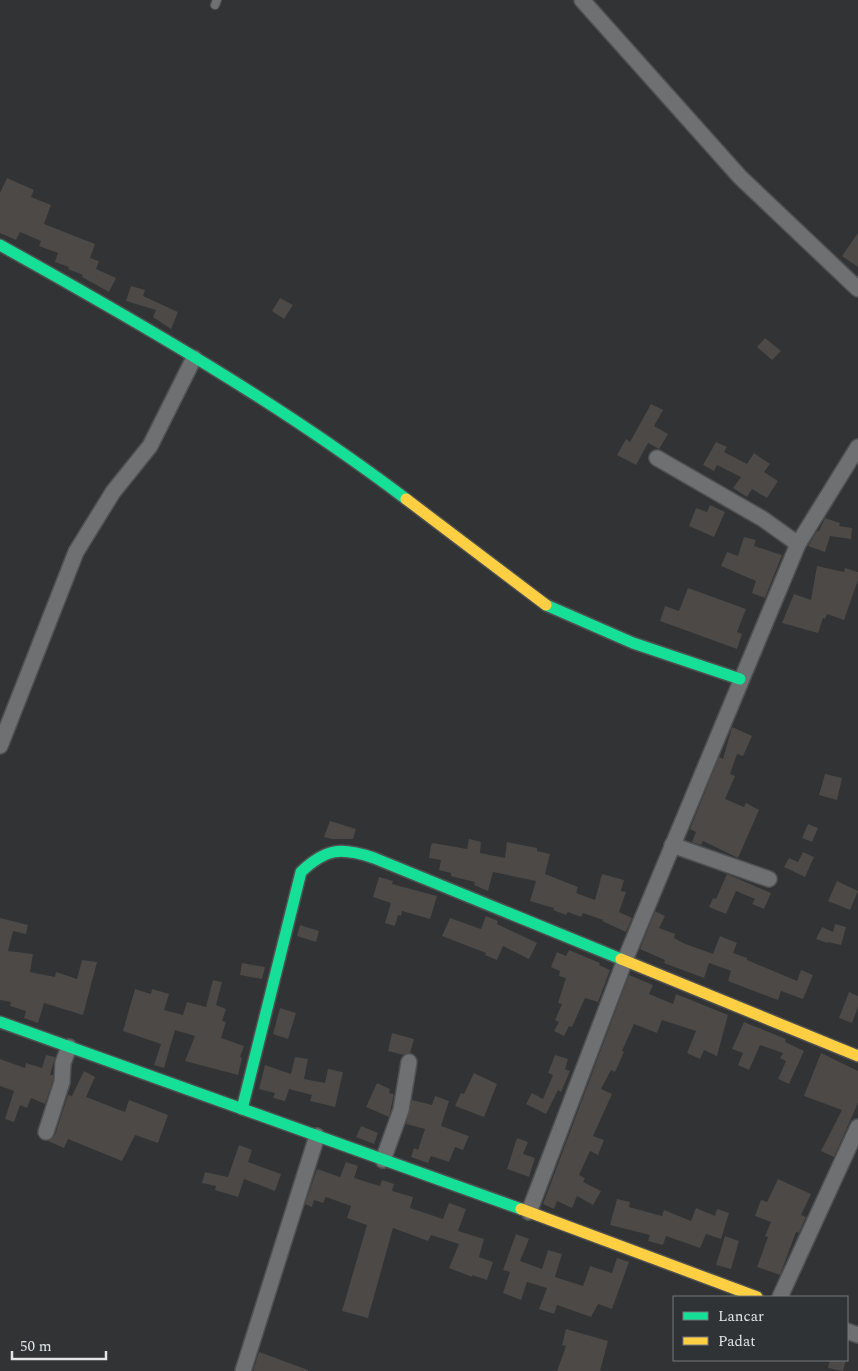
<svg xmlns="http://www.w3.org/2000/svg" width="858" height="1371" font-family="Spectral,serif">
<rect width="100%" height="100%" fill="#313335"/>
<g fill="#4c4946">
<polygon points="7,178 34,190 31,197 51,205 44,224 95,244 90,258 99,261 96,269 116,278 109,292 82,277 83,275 68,269 69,267 55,262 58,253 39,246 41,241 20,232 16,240 0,233 0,193"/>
<polygon points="858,233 858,267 842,256"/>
<polygon points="131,286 145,290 143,296 178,312 171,329 153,317 156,310 126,301"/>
<polygon points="280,298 293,305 284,319 272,311"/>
<polygon points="765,338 781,351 772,360 757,347"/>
<polygon points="651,404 663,410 654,426 668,434 659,449 648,443 636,465 617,455 626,439 630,442"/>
<polygon points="716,442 727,447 724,452 747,464 754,453 770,464 764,472 778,481 767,498 752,489 747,497 733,488 741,477 717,465 714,471 703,465"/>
<polygon points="710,505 725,512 714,537 689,526 696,508 707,512"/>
<polygon points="825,518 840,523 839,526 852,528 851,539 830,536 825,552 808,546 817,531 819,531"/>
<polygon points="744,537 756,540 754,546 782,555 765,598 752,593 756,581 721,566 727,552 738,556"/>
<polygon points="817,566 844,572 845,568 858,572 858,580 844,620 827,614 825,619 823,618 818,633 782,623 794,594 811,600"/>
<polygon points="688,588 746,609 737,632 742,634 737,649 660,621 665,606 679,611"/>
<polygon points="732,727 752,736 743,756 737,754 730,774 735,776 725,799 744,807 746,803 759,810 738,858 703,841 701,845 692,842 696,832 690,829 719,757 723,759"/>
<polygon points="825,774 842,778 837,800 819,795"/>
<polygon points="330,821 356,829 353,839 332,839 324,837"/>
<polygon points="808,824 818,828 812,842 802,838"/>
<polygon points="469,839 481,842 480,853 505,858 507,842 537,848 537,851 550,854 545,874 578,887 576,893 595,900 602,874 624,880 621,891 626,892 619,912 632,918 626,932 602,921 603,920 583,913 581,917 568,912 566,915 553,910 554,908 530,901 536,881 493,872 488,891 474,885 475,882 454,877 451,876 451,873 439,870 441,860 429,858 431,845 433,843 467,849"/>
<polygon points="803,852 814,857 805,877 784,867 789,858 798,862"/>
<polygon points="727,874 771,893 764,909 752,904 755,899 736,891 726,914 709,907 713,898 716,899"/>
<polygon points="379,877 393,881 392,884 437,896 430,919 402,911 401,916 398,915 395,926 385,923 391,903 373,897"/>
<polygon points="837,881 858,891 850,910 828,901"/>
<polygon points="655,911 665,916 659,928 675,934 674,938 683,943 713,954 720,936 737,943 733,953 747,958 747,960 797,981 801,970 813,975 803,999 781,991 778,1000 728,981 731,971 709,963 704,978 664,963 665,960 640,949"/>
<polygon points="486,916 498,921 497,924 537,943 529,959 503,946 497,960 485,955 486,953 442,936 450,918 481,929"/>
<polygon points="0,918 28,925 26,934 13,931 8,951 33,954 30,972 55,977 56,972 77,979 82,960 97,962 83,1015 44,1003 38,1023 24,1018 26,1011 10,1006 11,1002 0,1000"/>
<polygon points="835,924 846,927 841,945 828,942 827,943 816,939 822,927 833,932"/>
<polygon points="300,925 319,931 316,942 297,936"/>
<polygon points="569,950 600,963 599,965 610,970 598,1002 585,998 572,1027 569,1026 564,1036 554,1031 559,1022 555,1020 562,1004 558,1003 566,978 559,976 560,971 551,967 557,952 566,956"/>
<polygon points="242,963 265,967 262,979 240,975"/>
<polygon points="629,975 653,985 649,994 673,1004 676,994 728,1015 717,1056 704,1050 700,1059 687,1053 696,1031 662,1020 657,1033 634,1024 622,1051 624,1052 615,1072 611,1070 601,1089 612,1094 593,1136 604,1140 598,1155 590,1151 579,1175 585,1178 583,1182 601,1191 593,1205 577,1196 572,1208 557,1201 554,1209 543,1204"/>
<polygon points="213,980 222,982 216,1005 226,1009 222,1021 226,1022 221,1038 244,1046 240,1057 242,1058 238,1075 185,1061 195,1036 175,1030 164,1068 154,1065 161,1044 123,1031 135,989 151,994 152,989 169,994 164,1010 183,1015 187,1002 206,1007"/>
<polygon points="849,992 858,996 858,1007 852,1023 839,1018"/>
<polygon points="280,1008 296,1013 288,1039 273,1034"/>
<polygon points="744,1022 786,1039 785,1042 804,1051 789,1084 778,1079 786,1061 780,1058 783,1053 760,1045 749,1070 738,1065 743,1053 732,1049"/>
<polygon points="392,1033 414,1039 410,1053 404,1055 388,1051"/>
<polygon points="821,1053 858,1071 858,1103 834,1157 821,1151 842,1110 804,1096"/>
<polygon points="46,1055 55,1057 50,1075 53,1075 53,1080 45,1104 31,1098 27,1108 20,1105 14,1122 5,1119 14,1091 0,1086 0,1059 25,1068 26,1063 42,1068"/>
<polygon points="555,1055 568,1059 565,1069 570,1071 561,1092 558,1090 546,1114 526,1104 532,1093 543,1099 553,1075 548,1073"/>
<polygon points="295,1057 308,1059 304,1079 325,1083 328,1069 343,1072 335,1107 310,1101 312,1095 289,1089 285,1101 273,1098 275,1093 259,1089 265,1065 291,1074"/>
<polygon points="84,1071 95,1077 86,1097 125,1112 129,1100 168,1115 158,1143 135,1135 122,1161 68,1139 64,1148 48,1141 55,1135 68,1095 72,1096"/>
<polygon points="474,1073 497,1084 484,1117 455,1106 461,1093 464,1094"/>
<polygon points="377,1083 390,1089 389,1093 394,1094 389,1117 366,1107"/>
<polygon points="435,1096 449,1101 441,1126 469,1136 463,1150 455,1147 449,1162 431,1156 428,1163 411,1157 414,1148 418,1150 425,1129 406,1124 412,1100 432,1105"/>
<polygon points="361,1126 378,1133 374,1144 356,1137"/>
<polygon points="517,1138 528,1142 523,1154 535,1158 529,1177 507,1169"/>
<polygon points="239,1145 252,1150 248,1162 281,1174 275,1191 244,1179 238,1197 215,1190 216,1186 202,1183 205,1172 228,1177"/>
<polygon points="346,1162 358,1166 354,1178 380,1186 382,1180 394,1184 392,1191 413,1197 410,1208 443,1219 449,1203 466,1209 458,1231 484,1239 479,1257 493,1262 487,1280 472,1275 472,1277 449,1268 459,1244 431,1235 428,1241 393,1228 368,1318 342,1311 367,1225 347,1218 351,1206 326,1197 323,1203 314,1200 312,1207 305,1204 317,1169 340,1177"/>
<polygon points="778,1179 811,1194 801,1215 806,1217 802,1226 799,1233 796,1232 780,1275 757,1267 768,1237 765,1236 771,1222 755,1216 761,1200 767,1202"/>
<polygon points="617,1199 630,1202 629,1207 662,1216 664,1210 691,1221 696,1208 715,1216 717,1209 729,1213 721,1239 706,1234 700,1248 666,1236 663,1245 648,1241 650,1235 610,1225"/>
<polygon points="516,1234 529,1239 520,1261 542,1269 548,1250 562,1254 555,1277 583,1286 590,1266 612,1273 617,1258 629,1262 612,1309 598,1304 591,1317 557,1305 554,1314 539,1309 547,1288 527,1282 521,1300 503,1293 510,1272 503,1270"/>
<polygon points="725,1236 739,1241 731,1269 716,1265"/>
<polygon points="566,1329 608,1341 600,1371 557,1371 566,1346 562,1345"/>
<polygon points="259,1352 308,1370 308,1371 253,1371"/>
<polygon points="830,1360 846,1360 843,1371 828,1368"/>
</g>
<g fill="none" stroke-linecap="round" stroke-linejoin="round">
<defs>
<polyline id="lane" points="215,5 217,0"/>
<g id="street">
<polyline points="582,0 740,177 858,289"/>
<polyline points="657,458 763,519 798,544"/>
<polyline points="0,746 76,552 113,492 150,446 194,358"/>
<polyline points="672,845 769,879"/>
<polyline points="46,1132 62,1082 63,1063 69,1047"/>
<polyline points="383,1160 401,1110 409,1062"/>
<polyline points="529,1212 625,960 798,544 858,447"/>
<polyline points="780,1297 858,1127"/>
<polyline points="847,1331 858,1335"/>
<polyline points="243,1371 317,1136"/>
</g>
<g id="fast">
<path d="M0 245C140 323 279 403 406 499"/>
<polyline points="546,605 633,643 740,679"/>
<polyline points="0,1022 521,1209"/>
<path d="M242 1109 301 872C326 848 341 847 374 858L621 959"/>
</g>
<g id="slow">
<polyline points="406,499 546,605"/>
<polyline points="621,959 858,1056"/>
<polyline points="521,1209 757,1297"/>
</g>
</defs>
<use href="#lane" stroke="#4e5051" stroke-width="10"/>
<use href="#street" stroke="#4e5051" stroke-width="18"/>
<use href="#fast" stroke="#4e5051" stroke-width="14"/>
<use href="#slow" stroke="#4e5051" stroke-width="14"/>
<use href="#lane" stroke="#6f7072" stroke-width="8"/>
<use href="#street" stroke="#6f7072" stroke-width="15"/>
<use href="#fast" stroke="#16e098" stroke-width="11"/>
<use href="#slow" stroke="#ffcf43" stroke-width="11"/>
</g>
<rect x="673" y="1296" width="175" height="65" fill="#303336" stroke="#777a7c"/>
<rect x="683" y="1312" width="25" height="8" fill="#16e098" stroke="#777a7c"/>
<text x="718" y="1321" font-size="15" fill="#e2e4e6">Lancar</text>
<rect x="683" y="1337" width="25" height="8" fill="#ffcf43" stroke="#777a7c"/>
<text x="718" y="1346" font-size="15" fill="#e2e4e6">Padat</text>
<path d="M12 1351v8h94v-8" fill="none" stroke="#e2e4e6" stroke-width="2.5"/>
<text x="20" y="1351" font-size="15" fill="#e2e4e6" stroke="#303336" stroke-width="4" paint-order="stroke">50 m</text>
</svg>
